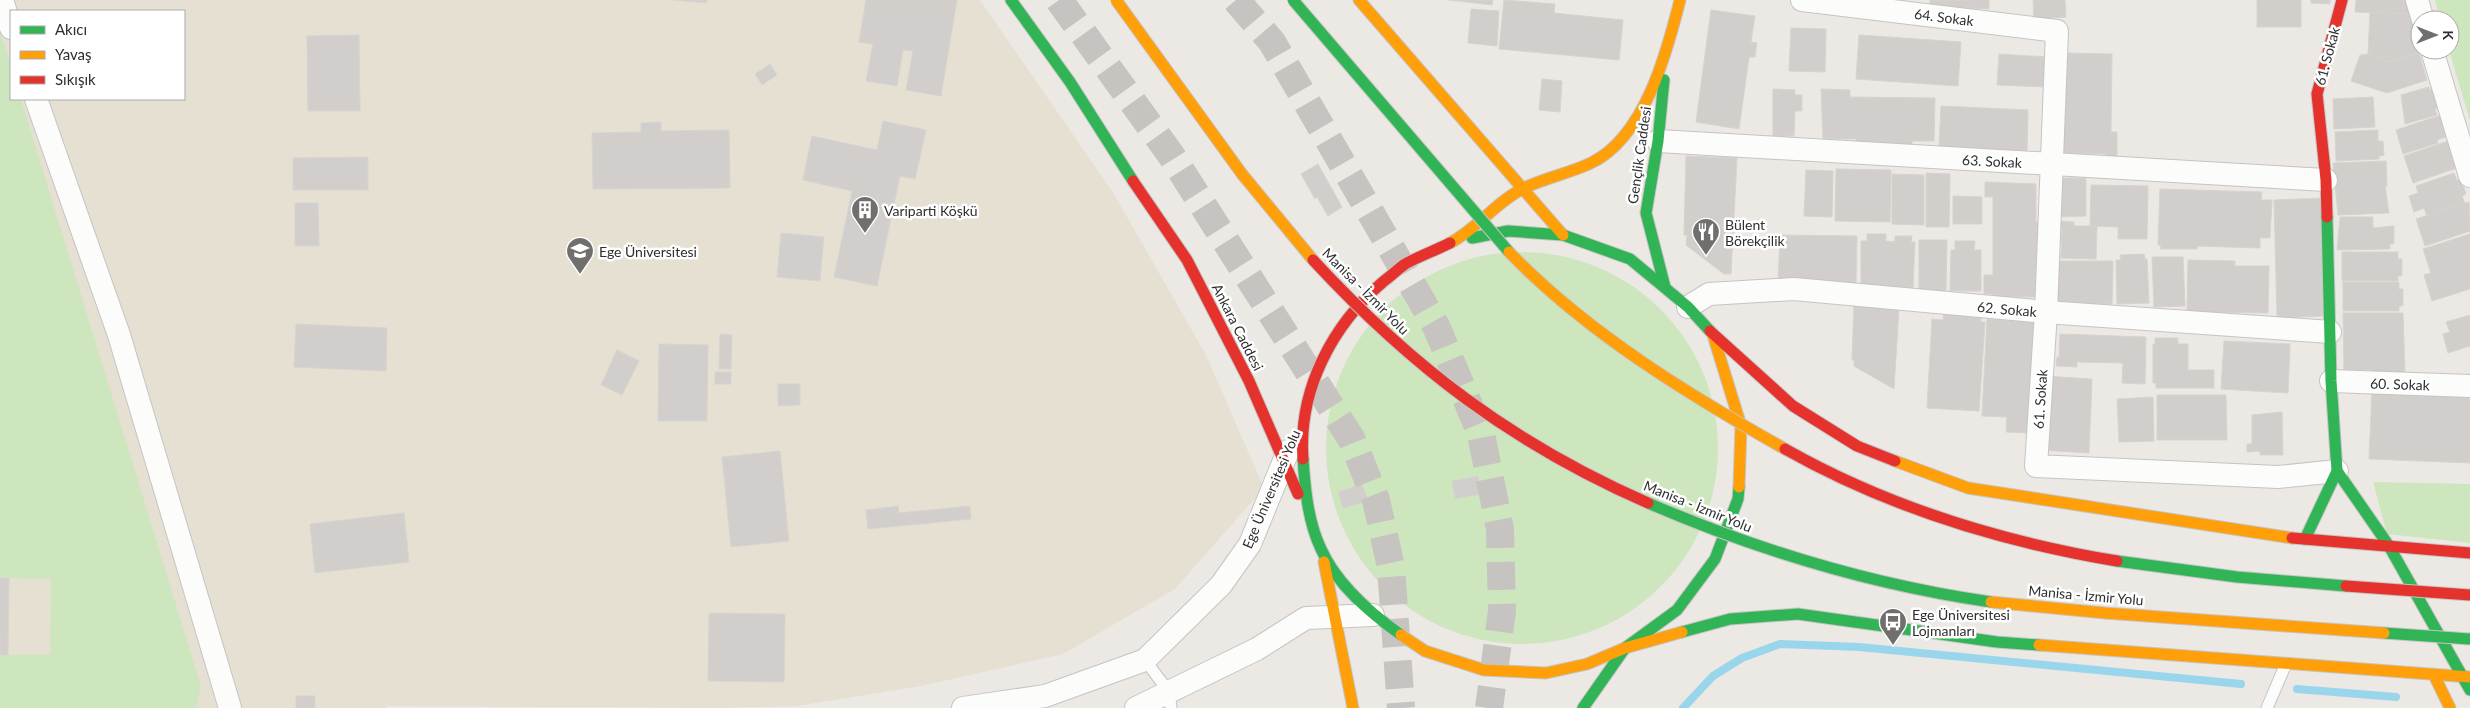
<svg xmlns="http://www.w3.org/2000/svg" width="2470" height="708" font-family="Lato,sans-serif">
<rect width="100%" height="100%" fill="#ece8e4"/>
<path fill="#e6e0d3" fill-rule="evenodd" d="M0 0H980L1114 194 1206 355 1264 488 1175 589 1063 654 921 686 797 706 720 708 386 706V708H0ZM11 11H184V99H11Z"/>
<g fill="#cee6be">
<polygon points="2435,0 2470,0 2470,121 2449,50 2450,20 2440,20"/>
<polygon points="0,30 11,66 11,99 21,99 201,686 197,705 194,708 0,708 0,655 50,654 51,579 0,578"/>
<circle cx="1522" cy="448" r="196"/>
<polygon points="2373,482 2470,484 2470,543 2387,534"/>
</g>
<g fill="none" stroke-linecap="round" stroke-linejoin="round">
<g stroke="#99d6ec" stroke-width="8">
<polyline points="2297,689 2396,697"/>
<polyline points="1683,708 1713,676 1742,658 1780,644 1859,647 2241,684"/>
</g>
</g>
<g fill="#d1cecb" stroke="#d7d4d0">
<polygon points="673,0 707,0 707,3"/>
<polygon points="866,0 957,0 941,96 906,90 913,51 903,50 897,86 866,81 873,44 859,42"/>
<polygon points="1449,0 1493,0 1492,5"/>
<polygon points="1504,0 1555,4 1554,13 1623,20 1619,60 1499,49"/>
<polygon points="1930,0 1989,0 1989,9 1930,6"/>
<polygon points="2033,0 2065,0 2066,17 2034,19"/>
<rect x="2257" y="0" width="44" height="27"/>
<polygon points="2311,0 2330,0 2330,4 2311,3"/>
<polygon points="2356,0 2406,0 2410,14 2355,12"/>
<polygon points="1471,9 1499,11 1497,46 1468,43"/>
<polygon points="1711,10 1755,16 1751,42 1757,43 1755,57 1749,57 1739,129 1696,122"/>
<polygon points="2370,12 2410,14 2419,53 2389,62 2368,54"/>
<polygon points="1791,28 1826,29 1825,72 1789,71"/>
<polygon points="359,35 360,111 308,111 307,36"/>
<polygon points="1859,35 1961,42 1958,86 1856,79"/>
<polygon points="2064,53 2112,54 2111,132 2117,132 2117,157 2106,157 2106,154 2063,153"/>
<polygon points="2419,53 2427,80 2387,93 2351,81 2360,55 2368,54 2389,62"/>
<polygon points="1999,54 2048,57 2046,87 1997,85"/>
<polygon points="770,64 777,75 762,85 755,74"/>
<polygon points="1542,79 1562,81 1560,112 1539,110"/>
<polygon points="2429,87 2430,90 2434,89 2440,107 2435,109 2437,115 2405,124 2401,95"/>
<polygon points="1773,89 1795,90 1795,95 1802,95 1802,111 1795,111 1794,136 1773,136"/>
<polygon points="1821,89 1850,90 1850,97 1935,98 1934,141 1912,141 1912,148 1856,147 1856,139 1823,139"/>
<polygon points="2373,97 2375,127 2334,129 2333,99"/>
<polygon points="1941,106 2028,110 2027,151 1939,148"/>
<polygon points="2441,115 2448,136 2437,140 2438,143 2403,154 2396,130"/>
<polygon points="883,121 926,130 915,179 900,176 877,286 834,277 852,191 803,180 812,136 877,150"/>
<polygon points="661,122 661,131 729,130 730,188 593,189 592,133 641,132 641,123"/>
<polygon points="2378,130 2378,141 2383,141 2384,155 2379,156 2379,159 2336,161 2335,132"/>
<polygon points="2451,140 2460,167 2413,183 2404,156"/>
<polygon points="1686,156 1737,158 1731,274 1724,274 1686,245 1687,235 1684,235"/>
<polygon points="368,157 368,190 293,190 293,158"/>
<polygon points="2386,161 2387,186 2385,186 2389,213 2338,215 2333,163"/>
<polygon points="1318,164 1342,207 1328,216 1317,197 1315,199 1301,174"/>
<polygon points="1836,169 1891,170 1890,222 1835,221"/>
<polygon points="1806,170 1833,171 1832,217 1804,216"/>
<polygon points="1926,173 1950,174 1949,227 1926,227"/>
<polygon points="2454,173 2457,180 2461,179 2466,194 2462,196 2465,204 2427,216 2424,208 2414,212 2409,196 2418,193 2416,186"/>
<polygon points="1892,174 1924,175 1924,225 1892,224"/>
<polygon points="2055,178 2086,178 2086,216 2056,217"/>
<polygon points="1985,182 2036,184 2036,222 2043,222 2043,260 2036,260 2036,297 1993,297 1993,294 1984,294 1984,275 1993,275 1993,197 1985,197"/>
<polygon points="2091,185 2148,186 2147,239 2118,239 2118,227 2090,226"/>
<polygon points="2160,189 2262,192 2261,200 2272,200 2270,238 2260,238 2260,248 2198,246 2197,249 2160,249 2161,245 2158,245"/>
<polygon points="1953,196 1982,197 1982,224 1953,224"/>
<polygon points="2322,198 2326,316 2277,318 2274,200"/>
<polygon points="2469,202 2470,231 2425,246 2416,219"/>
<polygon points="295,203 318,203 319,246 295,246"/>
<polygon points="2340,217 2373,217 2373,228 2394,226 2394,244 2390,244 2390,249 2337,250"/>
<polygon points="2059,221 2074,222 2074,226 2097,226 2096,259 2061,258 2062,228 2059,228"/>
<polygon points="781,233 824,237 820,281 777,277"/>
<polygon points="1867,234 1886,234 1886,241 1895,242 1895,236 1912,236 1911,242 1915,242 1913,288 1861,287 1861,241 1867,241"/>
<polygon points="2470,234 2470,289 2432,301 2424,275 2431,273 2423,249"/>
<polygon points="1780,235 1857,236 1856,285 1778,283"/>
<polygon points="1919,240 1947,240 1946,291 1919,290"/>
<polygon points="1955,241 1975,241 1974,250 1981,250 1981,291 1950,291 1951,250 1955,250"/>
<polygon points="2342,252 2398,252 2398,259 2402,259 2402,276 2398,276 2398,281 2342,281"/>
<polygon points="2144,254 2145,259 2147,259 2149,303 2117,304 2116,260 2121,260 2120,255"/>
<polygon points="2152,257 2183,257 2185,306 2154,307"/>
<polygon points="2188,260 2235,261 2235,266 2269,266 2268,313 2187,312"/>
<polygon points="2056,261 2113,261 2112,304 2055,303"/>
<polygon points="2343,282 2399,282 2399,289 2403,289 2403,306 2399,306 2399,311 2343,311"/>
<polygon points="1854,305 1899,308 1894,389 1854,366 1854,360 1852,360"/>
<polygon points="1944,312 1981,314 1981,322 1985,322 1979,411 1927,408 1932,319 1943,320"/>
<polygon points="2343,313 2403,313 2405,377 2372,378 2372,370 2344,370"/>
<polygon points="2470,315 2470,346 2448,353 2443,334 2450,332 2446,322"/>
<polygon points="1987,319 2039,322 2030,433 2006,432 2007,417 1982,416"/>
<polygon points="296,324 387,328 386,371 294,367"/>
<polygon points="720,334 732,335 731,369 719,369"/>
<polygon points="2060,334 2146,337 2145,384 2122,383 2123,363 2077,362 2077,367 2056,366 2057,357 2059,357"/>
<polygon points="2155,338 2178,338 2178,344 2188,344 2188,370 2214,370 2214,388 2156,388 2156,383 2153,383 2153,344 2155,344"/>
<polygon points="2224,341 2290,344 2288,393 2221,389"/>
<polygon points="659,344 708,345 707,421 658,421"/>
<polygon points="617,350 639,361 622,395 601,385"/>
<rect x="715" y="372" width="16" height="12"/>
<polygon points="2044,376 2092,379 2089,453 2041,450"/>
<polygon points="778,384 800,384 800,405 778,406"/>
<polygon points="2372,392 2470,396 2470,463 2369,459"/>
<polygon points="2157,395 2226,395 2227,440 2157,440"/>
<polygon points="2153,397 2154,441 2119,442 2117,399"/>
<polygon points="2282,412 2283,455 2260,455 2260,451 2247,452 2247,444 2252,444 2252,415"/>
<polygon points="780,451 789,541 731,547 722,457"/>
<polygon points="1478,476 1481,494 1455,499 1452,481"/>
<polygon points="1362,484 1368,501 1343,508 1338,492"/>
<polygon points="898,506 899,513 970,506 971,519 868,529 866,510"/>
<polygon points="404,513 409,562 315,573 310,524"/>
<polygon points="0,578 9,578 8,655 0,655"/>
<polygon points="709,613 785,614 784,682 708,681"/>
<rect x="296" y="696" width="19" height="12"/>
</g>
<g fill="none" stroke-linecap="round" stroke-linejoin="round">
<g stroke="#c6c3c0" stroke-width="28" stroke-dasharray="28 14" stroke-linecap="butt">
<polyline points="1059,0 1171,155 1352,440 1376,500 1391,567 1401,708"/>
<polyline points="1236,0 1272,42 1436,326 1481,434 1500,529 1502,611 1489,708"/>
</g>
<defs>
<g id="lane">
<polyline points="1145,660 1169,692 1171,708"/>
<polyline points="2267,708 2285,666"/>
</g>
<g id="street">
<polyline points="2,0 11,28"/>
<polyline points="1802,0 2057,31 2046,312 2036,466 2278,477 2337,471"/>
<polyline points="2417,0 2423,20"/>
<polyline points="2432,50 2470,176"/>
<polyline points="36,99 119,335 230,708"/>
<polyline points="1658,141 2326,180"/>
<polyline points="1688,307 1709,294 1794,289 2046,312 2330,332"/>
<polyline points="2331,381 2470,386"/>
<polyline points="963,708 1045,696 1145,660 1221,585 1250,544 1288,451"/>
<polyline points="1136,708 1257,649 1306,618 1373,615"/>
</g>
<g id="fast">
<polyline points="1011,0 1070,82 1133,181"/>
<polyline points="1664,80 1658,141 1646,213 1665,287"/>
<polyline points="1472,238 1508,231 1563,235 1630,259 1688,307 1710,331"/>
<path d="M1303 459C1305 489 1308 522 1321 549 1337 585 1370 613 1401 635"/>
<polyline points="2337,471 2389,546 2470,690"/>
<polyline points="2305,539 2337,471 2331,381 2327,217"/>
<polyline points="1682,632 1730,619 1798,614 1997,642 2039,645"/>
<polyline points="1583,708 1625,648 1677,610 1715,559 1738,499 1739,487"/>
</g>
<g id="slow">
<polyline points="1359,0 1563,235"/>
<path d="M1450 243C1477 229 1497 201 1524 188 1545 178 1570 173 1591 163 1645 137 1667 52 1680 0"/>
<polyline points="1713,335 1741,426 1739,487"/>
<polyline points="1895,461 1968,488 2292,538"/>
<polyline points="1324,562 1353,708"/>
<polyline points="1401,635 1425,651 1484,670 1546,673 1587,664 1625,648 1682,632"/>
<polyline points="2039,645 2470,677"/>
<polyline points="2434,675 2450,708"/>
</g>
<g id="jam">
<polyline points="1133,181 1187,260 1249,381 1298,494"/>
<polyline points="2327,217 2326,180 2317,94 2342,0"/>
<polyline points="1710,331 1793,406 1857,446 1895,461"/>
<path d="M1303 459C1298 390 1332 325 1384 281 1391 276 1398 269 1405 264 1420 256 1436 250 1450 243"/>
<polyline points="2292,538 2470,553"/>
</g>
</defs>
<use href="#lane" stroke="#c5c4c5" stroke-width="13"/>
<use href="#street" stroke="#c5c4c5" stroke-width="24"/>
<use href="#fast" stroke="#c5c4c5" stroke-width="13"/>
<use href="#slow" stroke="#c5c4c5" stroke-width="13"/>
<use href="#jam" stroke="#c5c4c5" stroke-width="13"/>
<use href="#lane" stroke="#fcfcfb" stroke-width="11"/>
<use href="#street" stroke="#fcfcfb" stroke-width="22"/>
<use href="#fast" stroke="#30b455" stroke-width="11"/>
<use href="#slow" stroke="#ff9f0a" stroke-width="11"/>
<use href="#jam" stroke="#e5322d" stroke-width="11"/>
<defs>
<g id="fast-bridge">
<polyline points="1293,0 1509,252"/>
<path d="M1648 503C1757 550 1873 585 1991 602"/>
<polyline points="2117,561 2237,577 2346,586"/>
<polyline points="2384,633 2470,639"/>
</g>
<g id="slow-bridge">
<polyline points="1116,0 1242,174 1313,260"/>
<path d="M1509 252C1586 332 1689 395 1785 449"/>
<polyline points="1991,602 2105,613 2384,633"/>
</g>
<g id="jam-bridge">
<path d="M1313 260C1412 367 1513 444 1648 503"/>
<path d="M1785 449C1886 506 2003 542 2117 561"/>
<polyline points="2346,586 2470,595"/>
</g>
</defs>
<use href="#fast-bridge" stroke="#c6c5c4" stroke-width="13" stroke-linecap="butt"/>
<use href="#slow-bridge" stroke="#c6c5c4" stroke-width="13" stroke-linecap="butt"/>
<use href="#jam-bridge" stroke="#c6c5c4" stroke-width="13" stroke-linecap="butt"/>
<use href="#fast-bridge" stroke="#30b455" stroke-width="11"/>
<use href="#slow-bridge" stroke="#ff9f0a" stroke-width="11"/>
<use href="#jam-bridge" stroke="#e5322d" stroke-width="11"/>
</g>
<defs>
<symbol id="building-pin" viewBox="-11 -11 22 30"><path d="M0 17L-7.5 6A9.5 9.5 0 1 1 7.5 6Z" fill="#706f6e" stroke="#fff"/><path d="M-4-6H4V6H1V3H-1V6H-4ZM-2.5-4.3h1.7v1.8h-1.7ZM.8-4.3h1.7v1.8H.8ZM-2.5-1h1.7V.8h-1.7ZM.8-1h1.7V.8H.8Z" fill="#fff"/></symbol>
<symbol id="restaurant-pin" viewBox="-11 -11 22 30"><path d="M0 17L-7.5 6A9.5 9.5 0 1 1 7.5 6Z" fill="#706f6e" stroke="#fff"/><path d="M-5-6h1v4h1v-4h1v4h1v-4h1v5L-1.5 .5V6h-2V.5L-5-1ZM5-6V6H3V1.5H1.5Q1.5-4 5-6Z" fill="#fff"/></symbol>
<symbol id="university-pin" viewBox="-11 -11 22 30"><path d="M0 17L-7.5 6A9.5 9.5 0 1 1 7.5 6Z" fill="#706f6e" stroke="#fff"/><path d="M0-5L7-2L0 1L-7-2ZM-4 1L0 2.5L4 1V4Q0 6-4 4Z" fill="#fff"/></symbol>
<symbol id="bus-pin" viewBox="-11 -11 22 30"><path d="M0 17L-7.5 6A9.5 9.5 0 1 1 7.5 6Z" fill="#706f6e" stroke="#fff"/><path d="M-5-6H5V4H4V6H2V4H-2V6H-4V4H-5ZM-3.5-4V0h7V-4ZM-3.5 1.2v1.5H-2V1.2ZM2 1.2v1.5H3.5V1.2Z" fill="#fff"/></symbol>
</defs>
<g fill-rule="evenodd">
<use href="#building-pin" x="849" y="194" width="32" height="43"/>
<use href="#restaurant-pin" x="1690" y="216" width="32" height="43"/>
<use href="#university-pin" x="564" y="235" width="32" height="43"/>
<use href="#bus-pin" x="1877" y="606" width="32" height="43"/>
</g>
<g text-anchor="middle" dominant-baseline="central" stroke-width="5" stroke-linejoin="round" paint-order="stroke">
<g font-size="14" fill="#2e2e2e" stroke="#fff">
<text transform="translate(1944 17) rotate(7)">64. Sokak</text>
<text transform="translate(2327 56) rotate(-75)">61. Sokak</text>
<text transform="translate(1639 155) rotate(-82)">Gençlik Caddesi</text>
<text transform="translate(1992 161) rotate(3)">63. Sokak</text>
<text transform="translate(1366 291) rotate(45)">Manisa - İzmir Yolu</text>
<text transform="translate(2007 309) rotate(5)">62. Sokak</text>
<text transform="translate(1238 327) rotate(63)">Ankara Caddesi</text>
<text transform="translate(2400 384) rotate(2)">60. Sokak</text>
<text transform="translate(2040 399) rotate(-86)">61. Sokak</text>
<text transform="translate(1271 489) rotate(-67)">Ege Üniversitesi Yolu</text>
<text transform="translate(1698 506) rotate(22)">Manisa - İzmir Yolu</text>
<text transform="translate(2086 595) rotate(5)">Manisa - İzmir Yolu</text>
</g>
<g font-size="14" fill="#2e2e2e" stroke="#fff" text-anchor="start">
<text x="884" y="210">Variparti Köşkü</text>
<text x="1725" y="224">Bülent<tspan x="1725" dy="16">Börekçilik</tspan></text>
<text x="599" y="251">Ege Üniversitesi</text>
<text x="1912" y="614">Ege Üniversitesi<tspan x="1912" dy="16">Lojmanları</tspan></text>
</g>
</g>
<rect x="10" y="10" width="175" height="90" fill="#ffffff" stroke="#ababab"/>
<rect x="20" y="26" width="25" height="8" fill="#30b455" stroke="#ababab"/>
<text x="55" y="35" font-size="15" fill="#2e2e2e">Akıcı</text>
<rect x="20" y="51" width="25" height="8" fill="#ff9f0a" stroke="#ababab"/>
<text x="55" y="60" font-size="15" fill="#2e2e2e">Yavaş</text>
<rect x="20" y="76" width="25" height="8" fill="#e5322d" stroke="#ababab"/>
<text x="55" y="85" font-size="15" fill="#2e2e2e">Sıkışık</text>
<g transform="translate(2435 35) rotate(90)"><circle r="24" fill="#ffffff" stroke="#ababab"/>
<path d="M0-4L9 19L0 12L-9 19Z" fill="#706f6e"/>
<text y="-8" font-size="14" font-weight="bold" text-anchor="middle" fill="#2e2e2e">K</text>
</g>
</svg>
